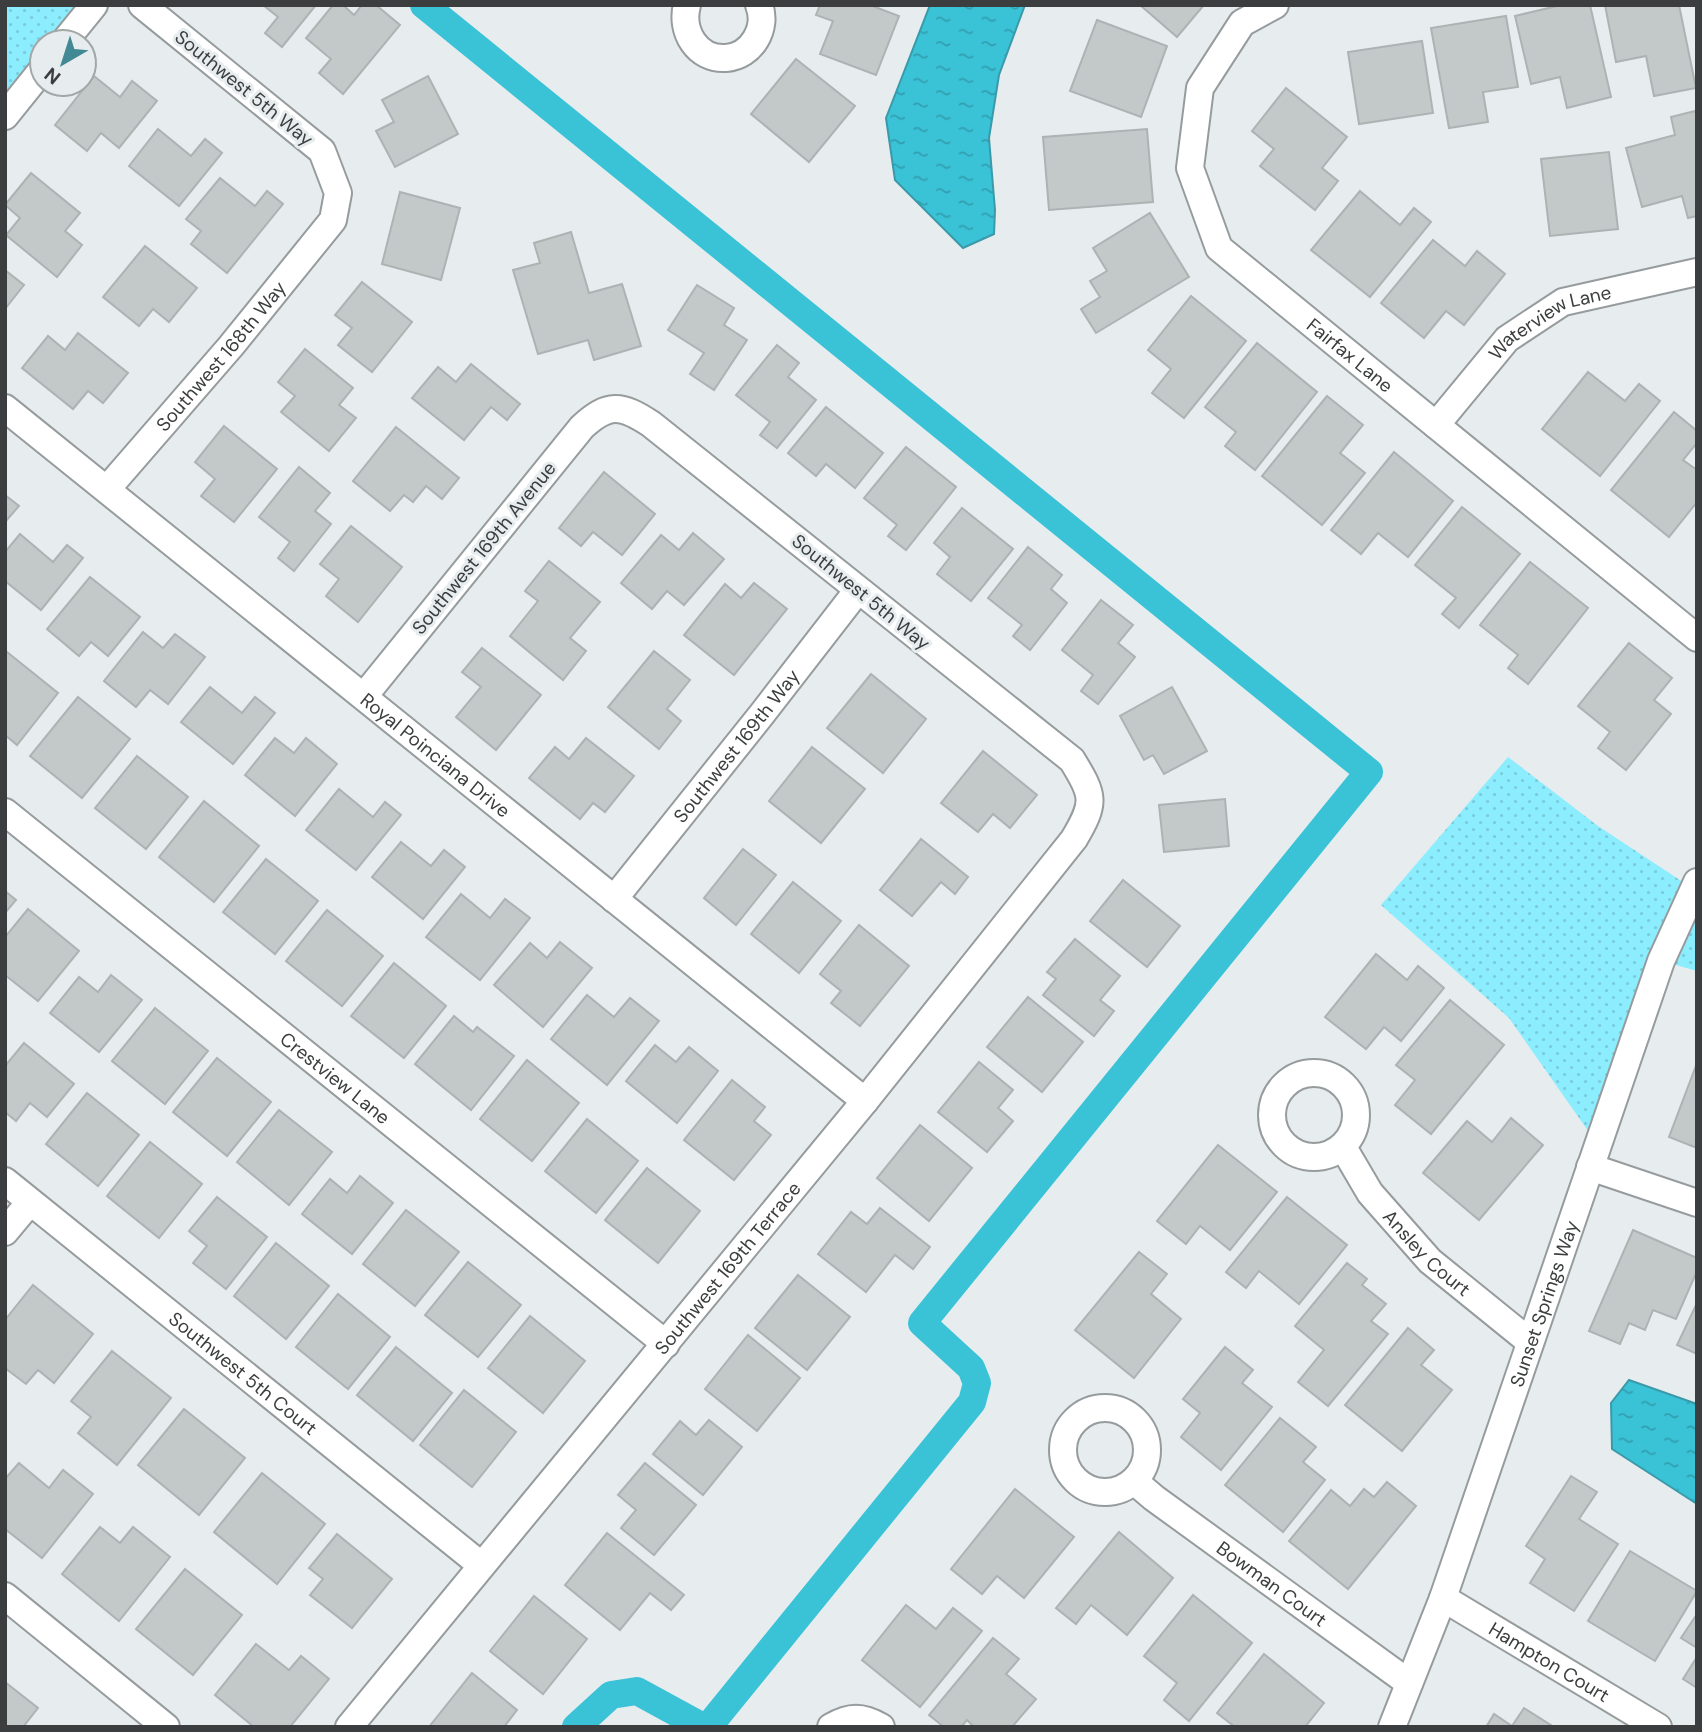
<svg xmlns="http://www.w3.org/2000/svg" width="1702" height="1732" font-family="'DM Sans',sans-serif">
<defs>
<pattern id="park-dots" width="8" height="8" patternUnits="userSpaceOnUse" patternTransform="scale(1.75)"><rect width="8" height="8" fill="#8bedfe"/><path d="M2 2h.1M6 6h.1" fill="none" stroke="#79ccdb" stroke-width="1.8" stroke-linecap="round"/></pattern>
<pattern id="water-ripples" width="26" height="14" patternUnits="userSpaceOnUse" patternTransform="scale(1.75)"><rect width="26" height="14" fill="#3ac2d7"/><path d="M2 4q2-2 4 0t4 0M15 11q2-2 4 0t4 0" fill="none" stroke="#329fb0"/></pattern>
</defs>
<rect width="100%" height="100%" fill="#e7edee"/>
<g fill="url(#park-dots)">
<polygon points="5,5 94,5 64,42 42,42 42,70 5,116"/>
<polygon points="1508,757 1598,826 1692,888 1697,882 1697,971 1662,961 1598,1145 1509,1018 1381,905"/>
</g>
<g fill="url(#water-ripples)" stroke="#3a9aa9" stroke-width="2">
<polygon points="930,5 1025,5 999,75 989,138 995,210 994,234 963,248 895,180 886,118"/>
<polygon points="1629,1380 1697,1404 1697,1504 1612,1449 1611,1403"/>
</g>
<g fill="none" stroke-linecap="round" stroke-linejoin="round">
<g stroke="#3ac2d7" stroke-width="28">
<polyline points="424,5 1369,772 922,1323 971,1368 977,1383 972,1402 708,1727"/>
<polyline points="576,1727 611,1695 637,1691 703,1727"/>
</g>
</g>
<g fill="#c3c8c9" stroke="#adb2b3" stroke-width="2">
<polygon points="263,5 316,5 282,47 265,33 278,17"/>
<polygon points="333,5 343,5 354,15 362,5 376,5 400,25 343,94 319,73 331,59 306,38"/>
<polygon points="820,5 870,5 899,16 876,75 820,54 833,21 816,15"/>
<polygon points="1140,5 1204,5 1177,37"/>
<polygon points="1561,5 1590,5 1611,97 1567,108 1560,77 1531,84 1515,16"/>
<polygon points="1605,5 1679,5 1696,88 1654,96 1646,56 1616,62"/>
<polygon points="1506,16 1518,87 1483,92 1488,122 1449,128 1431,28"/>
<polygon points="1097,20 1167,46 1141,117 1070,91"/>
<polygon points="1422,41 1433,113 1359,124 1348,52"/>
<polygon points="796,59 855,106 809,162 751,114"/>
<polygon points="94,76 120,97 132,81 157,101 119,148 101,133 87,151 55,125"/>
<polygon points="428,76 458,134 395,167 376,131 394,122 382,100"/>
<polygon points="1286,88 1347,137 1322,168 1338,181 1315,210 1260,166 1274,149 1252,131"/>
<polygon points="1695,111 1697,118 1697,216 1688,218 1682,196 1642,207 1626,148 1675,135 1671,117"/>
<polygon points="158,129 191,156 205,139 222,153 179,206 129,166"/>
<polygon points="1147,129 1153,202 1049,210 1043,137"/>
<polygon points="1609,152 1618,229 1550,236 1541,159"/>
<polygon points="31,173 80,213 65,231 82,245 57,277 6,235 20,218 5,205"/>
<polygon points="220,178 255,206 267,191 283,204 227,273 191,244 201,231 186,219"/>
<polygon points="1360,191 1400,225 1414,208 1431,222 1370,297 1311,250"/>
<polygon points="400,192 460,208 441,280 382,264"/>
<polygon points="1150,213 1189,277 1096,333 1081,309 1100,297 1090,281 1107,271 1093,248"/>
<polygon points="571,232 589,293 622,284 641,346 594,360 588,340 538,354 513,270 540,263 534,243"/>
<polygon points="1433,240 1465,266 1477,251 1505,274 1464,325 1446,311 1424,338 1381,303"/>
<polygon points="145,246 197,288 169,322 153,309 139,326 103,297"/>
<polygon points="5,270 24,285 5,309"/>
<polygon points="362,282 412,322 372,372 338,345 352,328 335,315"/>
<polygon points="697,285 734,308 724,325 747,340 714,390 690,374 704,353 668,330"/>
<polygon points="1191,296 1246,341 1184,418 1152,393 1171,369 1148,350"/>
<polygon points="78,333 128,373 103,403 88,391 73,409 22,368 48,336 65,350"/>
<polygon points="1257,343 1317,392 1255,470 1225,446 1236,432 1205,407"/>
<polygon points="777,345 799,363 788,377 816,400 777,448 760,435 770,422 736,395"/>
<polygon points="305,349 353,388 339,405 356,418 329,451 281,412 295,396 278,382"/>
<polygon points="471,364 520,404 507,420 491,407 464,440 412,398 438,367 456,382"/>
<polygon points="1588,372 1625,401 1639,384 1660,401 1600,476 1542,429"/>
<polygon points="1327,396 1363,425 1340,453 1365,473 1322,525 1262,476"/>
<polygon points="826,407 883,453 855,488 826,464 816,476 788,453"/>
<polygon points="1674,412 1697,431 1697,443 1683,460 1697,470 1697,502 1669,537 1611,490"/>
<polygon points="224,426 277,469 234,522 201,496 215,479 195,462"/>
<polygon points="396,427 459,478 442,499 426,486 413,502 404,495 390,511 353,481"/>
<polygon points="906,447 956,487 906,550 888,536 897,525 864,498"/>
<polygon points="1394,452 1453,501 1408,557 1378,533 1361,554 1331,530"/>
<polygon points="299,467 330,493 315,511 331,524 294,571 278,558 290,542 259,517"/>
<polygon points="604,472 655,514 622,555 593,532 581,546 559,528"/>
<polygon points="5,495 19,506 5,522"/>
<polygon points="1462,507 1520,554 1459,628 1442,614 1456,598 1415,565"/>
<polygon points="962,508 1013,549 971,601 937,574 950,557 934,543"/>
<polygon points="351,526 402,567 358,622 326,596 339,579 320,564"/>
<polygon points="693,533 724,559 684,605 667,591 652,609 621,583 661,535 679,550"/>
<polygon points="20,534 53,562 67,545 83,558 41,610 5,581 5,552"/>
<polygon points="1028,547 1062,575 1051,589 1067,603 1030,650 1013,636 1022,625 988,598"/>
<polygon points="549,561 600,602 570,638 586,651 563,680 510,636 538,601 525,591"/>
<polygon points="1530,562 1588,608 1528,684 1508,668 1518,655 1480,625"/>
<polygon points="90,577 140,617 108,656 91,642 79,656 47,629"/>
<polygon points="754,583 787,609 734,675 684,635 725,584 741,598"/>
<polygon points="1101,600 1133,625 1118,643 1135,657 1098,704 1081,691 1093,675 1062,650"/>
<polygon points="143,632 163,648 175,634 205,657 168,704 150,690 136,707 104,681"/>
<polygon points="1629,643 1672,678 1654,700 1671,714 1626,770 1598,748 1610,732 1578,706"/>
<polygon points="482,648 541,695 496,750 456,717 481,687 462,672"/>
<polygon points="654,651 690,680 667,709 681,721 659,749 608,707"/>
<polygon points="7,652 58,693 17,745 5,735 5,654"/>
<polygon points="871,674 926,719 883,773 827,728"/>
<polygon points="210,687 242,713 255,697 275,713 233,764 181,722"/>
<polygon points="1172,687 1207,751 1164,774 1153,755 1144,760 1120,716"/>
<polygon points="78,697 130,739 82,798 30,756"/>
<polygon points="275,738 294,753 306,738 337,764 295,816 245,775"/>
<polygon points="586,738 634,776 605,812 593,803 580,819 529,778 555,747 569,759"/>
<polygon points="812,747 865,789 821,843 769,801"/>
<polygon points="983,751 1037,795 1010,828 993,814 978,832 941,803"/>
<polygon points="137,756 188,797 146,849 95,808"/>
<polygon points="339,789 373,817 385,802 401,815 356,870 306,830"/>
<polygon points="1225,799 1229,846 1164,852 1159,805"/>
<polygon points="204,801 259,846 214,902 159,857"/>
<polygon points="921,839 968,877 955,894 941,882 912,916 880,890"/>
<polygon points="401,842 431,866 444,850 465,867 423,919 372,877"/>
<polygon points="743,849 776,875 736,925 704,898"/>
<polygon points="266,859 318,901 275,954 223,912"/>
<polygon points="1123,880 1180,926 1147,967 1090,921"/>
<polygon points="793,882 841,921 799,973 751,934"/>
<polygon points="5,891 16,900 5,913"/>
<polygon points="461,894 490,918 505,899 530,918 480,980 426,937"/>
<polygon points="28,909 79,951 38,1001 5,975 5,937"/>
<polygon points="327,910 383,956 342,1006 286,961"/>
<polygon points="859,925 909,966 860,1026 831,1003 841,991 820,974"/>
<polygon points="1075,939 1120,976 1100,1000 1114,1011 1094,1036 1043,995 1056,979 1047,972"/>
<polygon points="560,942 592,968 543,1027 494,985 530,943 547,958"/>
<polygon points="1376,954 1407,980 1418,966 1444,988 1401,1041 1384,1027 1366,1049 1325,1017"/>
<polygon points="394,963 446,1006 404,1058 351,1016"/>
<polygon points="111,975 142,1000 99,1052 50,1013 79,977 98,992"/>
<polygon points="587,995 614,1017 630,998 659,1021 607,1085 551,1039"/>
<polygon points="1028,997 1083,1042 1042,1092 987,1047"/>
<polygon points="1450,1000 1504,1045 1431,1134 1395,1105 1415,1080 1396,1065"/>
<polygon points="155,1008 208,1051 165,1104 112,1061"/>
<polygon points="454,1016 473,1032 477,1027 514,1056 471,1110 415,1064"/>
<polygon points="24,1043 74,1084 47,1117 30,1103 16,1121 5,1112 5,1066"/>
<polygon points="655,1045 676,1062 689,1047 718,1071 677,1123 626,1081"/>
<polygon points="217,1058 271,1102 227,1156 173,1112"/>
<polygon points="527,1060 579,1103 532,1161 480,1119"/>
<polygon points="979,1062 1013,1090 998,1108 1013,1121 987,1152 938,1112"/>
<polygon points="1697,1063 1697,1148 1669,1137"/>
<polygon points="732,1080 765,1107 754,1121 771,1135 734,1180 684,1140"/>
<polygon points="87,1093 139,1135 98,1186 46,1144"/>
<polygon points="279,1110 332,1152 289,1205 237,1162"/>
<polygon points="1511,1118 1543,1145 1479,1220 1423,1173 1467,1121 1492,1142"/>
<polygon points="587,1119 638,1161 596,1213 545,1171"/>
<polygon points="920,1125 972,1168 929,1221 877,1178"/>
<polygon points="150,1142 202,1184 159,1238 107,1196"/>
<polygon points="1218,1145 1277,1192 1230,1250 1200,1226 1186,1244 1157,1221"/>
<polygon points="647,1168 700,1211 658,1263 605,1220"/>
<polygon points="360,1176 393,1203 352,1254 302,1214 330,1179 347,1193"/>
<polygon points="217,1197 267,1237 226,1289 193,1263 207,1246 189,1231"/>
<polygon points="1287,1197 1347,1245 1299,1304 1259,1271 1246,1288 1226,1272"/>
<polygon points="880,1208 930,1247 913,1269 895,1255 866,1292 818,1254 851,1212 867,1224"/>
<polygon points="406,1210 459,1252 415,1306 363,1264"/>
<polygon points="1633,1230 1697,1258 1697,1271 1676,1319 1653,1310 1645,1330 1629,1323 1620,1344 1589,1331"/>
<polygon points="276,1243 329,1286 286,1339 234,1296"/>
<polygon points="1139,1252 1167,1274 1151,1294 1181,1319 1134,1378 1075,1330"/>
<polygon points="468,1262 521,1305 478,1357 425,1315"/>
<polygon points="1347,1263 1367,1279 1362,1285 1386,1304 1371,1321 1388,1334 1328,1406 1298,1382 1324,1350 1295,1326"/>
<polygon points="798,1275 850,1317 807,1370 755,1328"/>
<polygon points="33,1285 93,1334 54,1383 38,1370 26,1384 5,1368 5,1320"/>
<polygon points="338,1294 390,1337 348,1389 296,1347"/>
<polygon points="1697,1303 1697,1354 1677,1345"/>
<polygon points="530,1316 585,1361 543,1413 488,1368"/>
<polygon points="1408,1328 1434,1350 1421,1365 1452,1390 1402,1451 1345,1405"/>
<polygon points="748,1335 800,1378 757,1431 705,1389"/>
<polygon points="396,1347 452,1393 413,1441 357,1395"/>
<polygon points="1225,1347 1253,1370 1242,1383 1272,1407 1221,1470 1181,1437 1200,1413 1183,1399"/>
<polygon points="112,1351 171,1398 117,1465 78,1433 91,1417 71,1401"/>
<polygon points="464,1390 516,1432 472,1487 420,1445"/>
<polygon points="184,1409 245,1458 199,1515 138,1465"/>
<polygon points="1280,1418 1316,1447 1303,1462 1325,1480 1283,1532 1225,1485"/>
<polygon points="709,1420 742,1447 703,1495 653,1454 680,1421 696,1435"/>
<polygon points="19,1463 49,1488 63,1470 93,1494 42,1558 5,1529 5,1479"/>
<polygon points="645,1463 696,1505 654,1555 621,1528 636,1510 618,1495"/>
<polygon points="262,1473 325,1524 277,1584 214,1532"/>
<polygon points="1571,1476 1597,1492 1579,1519 1618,1544 1574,1611 1530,1583 1545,1559 1526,1546"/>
<polygon points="1387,1482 1416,1506 1348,1589 1289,1541 1331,1490 1350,1506 1364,1489 1374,1497"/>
<polygon points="1015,1489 1074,1537 1024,1598 997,1576 982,1594 951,1569"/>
<polygon points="100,1527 120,1543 133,1527 170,1557 119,1621 62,1574"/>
<polygon points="1119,1532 1173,1578 1127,1635 1091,1605 1076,1624 1056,1608"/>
<polygon points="607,1533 684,1595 671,1610 650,1593 620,1630 565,1585"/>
<polygon points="337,1534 392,1579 352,1628 310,1595 323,1579 309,1568"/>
<polygon points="1630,1551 1697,1591 1655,1661 1588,1621"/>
<polygon points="185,1569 242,1615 193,1675 136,1629"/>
<polygon points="1193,1595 1252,1643 1189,1721 1164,1700 1177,1683 1144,1656"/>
<polygon points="534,1596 587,1639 543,1694 490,1651"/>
<polygon points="906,1605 936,1629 953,1608 982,1631 920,1707 862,1660"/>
<polygon points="1697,1614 1697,1648 1681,1638"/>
<polygon points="993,1638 1019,1659 1006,1674 1036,1699 1012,1727 974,1727 967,1720 961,1727 944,1727 929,1715"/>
<polygon points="256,1644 289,1670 301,1656 329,1679 290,1727 254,1727 215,1695"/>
<polygon points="1264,1654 1324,1703 1305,1727 1235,1727 1217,1713"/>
<polygon points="1697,1657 1697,1688 1683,1679"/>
<polygon points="472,1673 517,1710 504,1727 429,1727"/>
<polygon points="5,1682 38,1708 23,1727 5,1727"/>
<polygon points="1524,1708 1554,1727 1486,1727 1494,1714 1512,1726"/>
</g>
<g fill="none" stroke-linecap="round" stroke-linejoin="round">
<defs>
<g id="street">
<path d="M687 5C680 31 697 60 726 58 752 56 768 28 759 5"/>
<path id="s1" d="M1275 5 1242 23 1200 88 1190 168 1219 248 1697 638"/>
<polyline points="64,42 94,5"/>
<polyline points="5,116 42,70"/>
<path id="s2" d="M5 408 865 1101"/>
<path id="s3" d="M1436 425 1507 339 1563 302 1697 272"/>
<path id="s4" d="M107 489 231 346 333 220 338 193 322 151 142 5"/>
<path id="s5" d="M5 812 666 1344"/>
<path id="s6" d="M614 899 762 714 858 590"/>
<circle cx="1314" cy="1115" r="42"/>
<path id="s7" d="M1343 1147 1370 1193 1430 1261 1530 1342"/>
<polyline points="1590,1167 1697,1203"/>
<path id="s8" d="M5 1181 481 1565"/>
<polyline points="5,1232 30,1202"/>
<circle cx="1105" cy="1450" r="42"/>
<path id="s9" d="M1134 1481 1154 1498 1409 1683"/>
<polyline points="5,1596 166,1727"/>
<path id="s10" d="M1443 1598 1658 1727"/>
<path id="s11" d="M349 1727 865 1101 1074 839C1096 802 1094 796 1072 760L651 424C621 404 608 403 582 427L364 696"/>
<path d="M831 1727C850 1716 862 1716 881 1727"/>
<path id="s12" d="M1392 1727 1443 1598 1661 961 1697 882"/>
</g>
</defs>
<use href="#street" stroke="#969c9d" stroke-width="30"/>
<use href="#street" stroke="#fff" stroke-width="26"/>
</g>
<g text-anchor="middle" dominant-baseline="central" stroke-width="6" stroke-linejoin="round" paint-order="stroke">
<g font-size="19" fill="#3b3d3e" stroke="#e7edee">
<text transform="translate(244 88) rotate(39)">Southwest 5th Way</text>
<text stroke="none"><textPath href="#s3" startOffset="158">Waterview Lane</textPath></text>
<text stroke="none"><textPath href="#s4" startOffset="175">Southwest 168th Way</textPath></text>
<text stroke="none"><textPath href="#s1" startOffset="450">Fairfax Lane</textPath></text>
<text transform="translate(484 548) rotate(-51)">Southwest 169th Avenue</text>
<text transform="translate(861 592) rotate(39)">Southwest 5th Way</text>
<text stroke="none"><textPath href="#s6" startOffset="196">Southwest 169th Way</textPath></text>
<text stroke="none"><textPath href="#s2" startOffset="553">Royal Poinciana Drive</textPath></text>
<text stroke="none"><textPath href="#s5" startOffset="424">Crestview Lane</textPath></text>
<text stroke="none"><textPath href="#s7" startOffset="136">Ansley Court</textPath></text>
<text stroke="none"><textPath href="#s11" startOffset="595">Southwest 169th Terrace</textPath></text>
<text stroke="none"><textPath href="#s12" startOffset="450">Sunset Springs Way</textPath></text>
<text stroke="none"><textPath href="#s8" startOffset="306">Southwest 5th Court</textPath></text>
<text stroke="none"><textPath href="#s9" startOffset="172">Bowman Court</textPath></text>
<text stroke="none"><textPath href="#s10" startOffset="124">Hampton Court</textPath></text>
</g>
</g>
<rect width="1702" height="1732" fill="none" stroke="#3b3d3e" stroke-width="14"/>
<g transform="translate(63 63) rotate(219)"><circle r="33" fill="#e7edee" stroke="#a2a7a8" stroke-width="2"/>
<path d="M0-5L12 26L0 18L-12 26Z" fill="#438995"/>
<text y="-10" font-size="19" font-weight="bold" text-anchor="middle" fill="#3b3d3e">N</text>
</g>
</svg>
